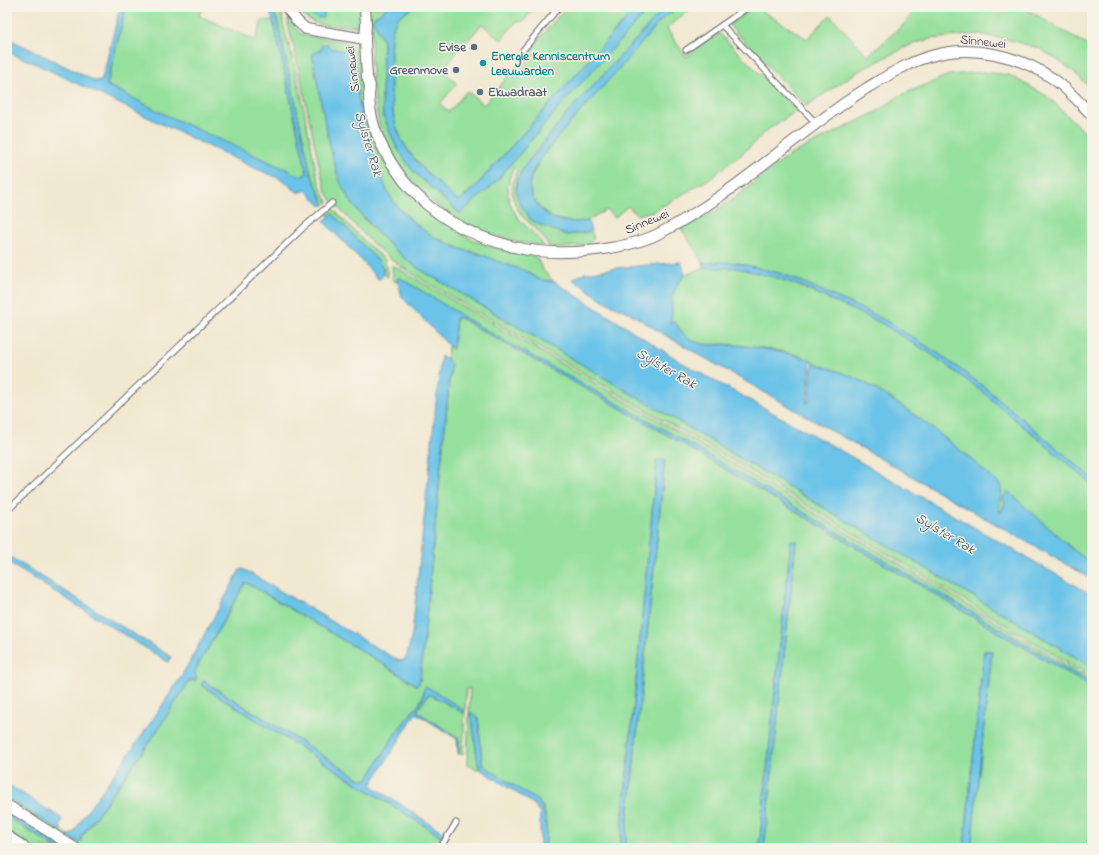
<svg xmlns="http://www.w3.org/2000/svg" width="1099" height="855" font-family="'Indie Flower',sans-serif">
<rect width="100%" height="100%" fill="#f7f3e8"/>
<filter id="ink" filterUnits="userSpaceOnUse"><feTurbulence type="fractalNoise" baseFrequency=".025" numOctaves="2"/><feDisplacementMap in="SourceGraphic" scale="8" xChannelSelector="R" yChannelSelector="G"/><feConvolveMatrix kernelMatrix="1 2 1 2 8 2 1 2 1" color-interpolation-filters="sRGB"/></filter>
<filter id="wash" filterUnits="userSpaceOnUse"><feTurbulence type="fractalNoise" baseFrequency=".012" numOctaves="4" result="noise"/><feDisplacementMap in="SourceGraphic" scale="16" xChannelSelector="R" yChannelSelector="G"/><feGaussianBlur stdDeviation="0.9" result="paint"/><feColorMatrix in="noise" values="0 0 0 0 0 0 0 0 0 0 0 0 0 0 0 0 0 1.4 0 .05"/><feComposite in="paint" operator="in"/></filter>
<g filter="url(#wash)">
<rect width="100%" height="100%" fill="#f1e8d0"/>
<g fill="#95e09c" stroke="#5c816c">
<polygon points="126,7 203,7 199,16 255,40 262,21 273,20 307,174 301,176 282,168 172,118 107,85"/>
<path d="M271 7H280C283 13 282 21 284 28 299 76 307 127 317 176L323 193 328 202 323 206 322 205 324 203 311 174 277 20Z"/>
<path d="M298 7H305L324 12 328 7H362L361 23 359 26H354C331 25 313 29 297 9Z"/>
<path d="M369 7H389L374 17 373 20 383 40 382 100 383 115 396 146 411 169 458 212 493 185 563 103 649 9 651 7H666L570 110 526 164 517 179 516 190 567 235 589 232 591 230 594 239 587 245 550 249C548 244 545 239 542 236 537 229 530 224 524 218 511 203 509 188 517 170L514 167C504 186 507 206 521 221 529 230 538 236 544 246 484 240 432 214 398 163 388 148 380 132 377 113 374 96 372 79 371 62 371 44 374 24 369 7Z"/>
<path d="M414 7H535L524 21 516 22 501 40 482 24 442 70 457 83 440 104 449 112 467 91 484 105 566 7H637L474 188 459 201C450 196 442 186 434 179 393 141 390 118 391 64 391 49 388 26 401 15 405 12 410 10 414 7Z"/>
<polygon points="678,7 694,7 675,21 667,29 686,57 710,38 719,33 797,111 770,128 743,153 709,179 654,211 637,215 628,206 614,218 607,210 596,215 588,221 569,222 552,218 539,207 532,197 529,187 531,177 538,163 556,139 661,20"/>
<polygon points="753,7 756,7 807,39 830,15 868,56 903,25 917,7 1023,7 1092,48 1092,90 1072,70 1041,49 1014,41 979,34 930,39 910,45 857,72 806,106 729,25"/>
<path d="M288 18C292 23 295 29 300 33 306 37 314 37 321 38 359 41 359 48 362 84L360 85V87H362C365 104 366 122 372 138 392 188 437 226 486 245 502 251 520 254 536 257L543 270 553 281 543 280 576 311 529 273 507 266 479 253 464 250 429 235 399 209 390 196 384 185 382 175 365 133 358 96 357 86 337 49 317 51 345 192C363 222 389 246 416 267L659 410 1092 667V677L737 463 431 285 400 266 374 245 333 202 326 191 321 174 295 52 288 26Z"/>
<polygon points="983,72 1009,75 1047,96 1092,139 1092,478 983,386 936,352 883,319 805,283 782,274 738,263 703,263 681,228 705,217 729,202 790,155 878,111 899,96 949,75"/>
<polygon points="332,208 368,245 385,260 388,277 383,274 384,269 381,264 333,214 329,216 326,212"/>
<polygon points="392,265 730,462 1092,680 1092,684 672,434 482,328 399,277 397,279 398,283 393,280"/>
<path d="M716 267C723 267 731 267 737 268 768 272 798 285 826 298 844 306 863 314 881 323 959 366 1025 427 1092 484V563L1005 503 1001 512H999L1001 493 970 458 920 419 890 398 864 382 814 363C798 350 746 346 724 344 716 344 707 346 699 343 687 340 681 332 675 322L672 324 670 323C670 320 672 317 672 314 672 311 671 308 671 305 673 276 691 269 716 267Z"/>
<path d="M458 317 671 437 1092 688V848H971L992 651H984L964 848H764L796 541 791 540 759 848H625L665 461 657 460 620 848H545L546 819 543 806 484 766 482 762 478 717 471 713 470 716 472 718 478 764 480 769H475L467 764 470 688 466 689 463 754H459V740L457 737 419 714 418 709 428 695 431 694 463 713 426 687C423 695 421 704 414 710L397 731 367 780H362L204 681 201 685 442 837H444L437 848H92L88 845 86 848H80L7 802V798L60 831 61 830 69 835V837L82 840 81 838 149 743 190 680 195 681V671L245 583H247L375 659 416 685 418 684 420 680 451 365 447 359 448 346 453 349 456 318Z"/>
<polygon points="7,808 70,848 62,848 7,813"/>
<polygon points="7,817 56,848 31,848 7,832"/>
</g>
<g fill="#6ac3e8" stroke="#467292">
<polygon points="120,7 126,7 107,85 172,118 301,176 307,174 273,20 268,8 268,7 271,7 277,20 311,174 324,203 321,206 306,190 301,192 297,192 283,180 254,168 34,63 12,54 7,53 7,38 95,81 102,80"/>
<path d="M305 7H328L324 12V16L323 18H317C314 15 308 11 305 7Z"/>
<path d="M389 7H414C410 10 405 12 401 15 388 26 391 49 391 64 390 118 393 142 434 179 442 186 450 196 459 201L474 188 637 7H651L563 103 493 185 460 214 411 169 396 146 383 115 382 100 383 40 373 20 374 17Z"/>
<path d="M666 7H678L661 20C635 51 608 81 581 111 565 130 541 152 531 176 525 191 538 211 553 218 564 223 577 222 588 221L591 230 589 232 567 235 542 226 531 220 518 200 516 190 517 179 526 164 570 110Z"/>
<path d="M326 44H328L331 49C340 49 350 51 354 60 360 71 356 84 358 96 361 122 371 147 380 171 382 176 383 181 385 186 397 216 434 241 465 250 473 253 480 254 488 257 501 263 515 267 528 272 531 274 534 277 538 279 542 281 548 281 553 281L686 365 822 440 1092 595V667L659 410 416 267C396 252 382 238 365 219 358 211 350 202 345 192 337 178 334 161 330 146 323 116 318 86 312 55L314 53 321 50 322 45Z"/>
<path d="M332 213 381 264C384 269 384 275 380 279H378L362 261 324 222Z"/>
<path d="M681 262 685 274C674 288 671 296 672 313 672 316 670 319 670 323L672 324 673 321 675 322C681 332 687 340 699 343 708 346 720 344 730 345 757 347 785 351 811 360L807 403 809 401 812 369 814 363C831 369 849 374 865 383 915 411 959 449 1002 486L999 512H1001L1005 503 1003 499 1005 494 1009 492 1076 552 1092 563V579L804 415 665 335 628 312 606 302 572 279 585 273 617 268Z"/>
<polygon points="716,262 738,263 782,274 805,283 883,319 936,352 983,386 1092,478 1092,484 980,390 934,356 881,323 803,287 781,279 737,268 704,268 703,263"/>
<polygon points="399,277 482,328 672,434 1092,684 1092,688 671,437 458,317 456,318 453,349 452,349 402,297 397,279"/>
<polygon points="441,356 447,359 451,365 420,680 418,685 416,685 375,659 247,583 245,583 195,671 194,674 197,677 195,681 192,679 190,680 149,743 81,837 82,840 80,843 68,837 70,834 73,834 83,817 143,734 181,677 240,570 243,569 399,661 404,660 407,655 412,634"/>
<polygon points="657,460 665,460 625,848 620,848"/>
<polygon points="791,540 796,541 764,848 759,848"/>
<polygon points="7,555 171,657 168,662 7,562"/>
<polygon points="984,651 992,651 971,848 964,848"/>
<path d="M203 681 362 780H367L397 731 414 710C419 706 425 696 423 691L426 686 464 710V713L431 695H428L418 709V712L457 737 459 740V754H458L457 739 416 713 371 785 444 833 442 837 201 685Z"/>
<path d="M471 712 478 717 482 762 484 766 538 801C547 812 548 834 545 848H540V813L535 805 480 769 478 764 472 718 470 716Z"/>
<polygon points="7,784 61,818 62,820 60,827 62,828 60,831 7,798"/>
<polygon points="7,813 58,845 62,848 56,848 7,817"/>
</g>
</g>
<g filter="url(#ink)">
<g fill="none" stroke-linecap="round" stroke-linejoin="round">
<defs>
<g id="lane">
<polyline points="722,25 816,123"/>
<polyline points="523,50 559,7"/>
<polyline points="686,50 748,7"/>
<polyline points="7,511 305,226 332,203"/>
<polyline points="440,848 456,823"/>
</g>
<g id="street">
<polyline points="286,7 298,22 306,29 365,39"/>
<path d="M365 7 366 25 365 39 367 78C371 84 370 88 369 95 369 100 370 107 371 113 375 138 389 161 404 181 433 217 474 238 519 248 558 257 624 251 660 233 736 194 796 133 867 88 887 76 908 62 931 56 971 44 1018 55 1052 78 1067 88 1079 102 1092 115"/>
<polyline points="7,805 75,848"/>
</g>
<polyline id="primary" points="7,839 21,848"/>
</defs>
<use href="#lane" stroke="#6a676f" stroke-width="7"/>
<use href="#street" stroke="#6a676f" stroke-width="12"/>
<use href="#primary" stroke="#6a676f" stroke-width="17"/>
<use href="#lane" stroke="#fff" stroke-width="5"/>
<use href="#street" stroke="#fff" stroke-width="10"/>
<use href="#primary" stroke="#fff" stroke-width="15"/>
</g>
</g>
<g fill="#5c6f8a" stroke="#f7f3e8" stroke-width="1.5">
<circle cx="474" cy="47" r="4"/>
<circle cx="456" cy="70" r="4"/>
<circle cx="480" cy="92" r="4"/>
</g>
<circle fill="#0f9aa8" stroke="#f7f3e8" stroke-width="1.5" cx="483" cy="63" r="4"/>
<g text-anchor="middle" dominant-baseline="central" stroke-width="3" stroke-linejoin="round" paint-order="stroke">
<g font-size="13" fill="#22223b" stroke="#f7f3e8">
<text transform="translate(983 42) rotate(6)">Sinnewei</text>
<text transform="translate(353 69) rotate(-97)">Sinnewei</text>
<text transform="translate(647 222) rotate(-23)">Sinnewei</text>
</g>
<g font-size="13" font-weight="bold" fill="#4e5e75" stroke="#f7f3e8" text-anchor="end">
<text x="466" y="47">Evise</text>
<text x="448" y="70">Greenmove</text>
<text x="488" y="92" text-anchor="start">Ekwadraat</text>
</g>
<g font-size="13" font-weight="bold" fill="#0d838f" stroke="#f7f3e8" text-anchor="start">
<text x="491" y="56">Energie Kenniscentrum<tspan x="491" dy="15">Leeuwarden</tspan></text>
</g>
<g font-size="14" font-style="italic" fill="#38526f" stroke="#f7f3e8">
<text transform="translate(368 144) rotate(73)">Sylster Rak</text>
<text transform="translate(666 369) rotate(30)">Sylster Rak</text>
<text transform="translate(945 534) rotate(31)">Sylster Rak</text>
</g>
</g>
<rect width="1099" height="855" fill="none" stroke="#f7f3e8" stroke-width="24"/>
</svg>
